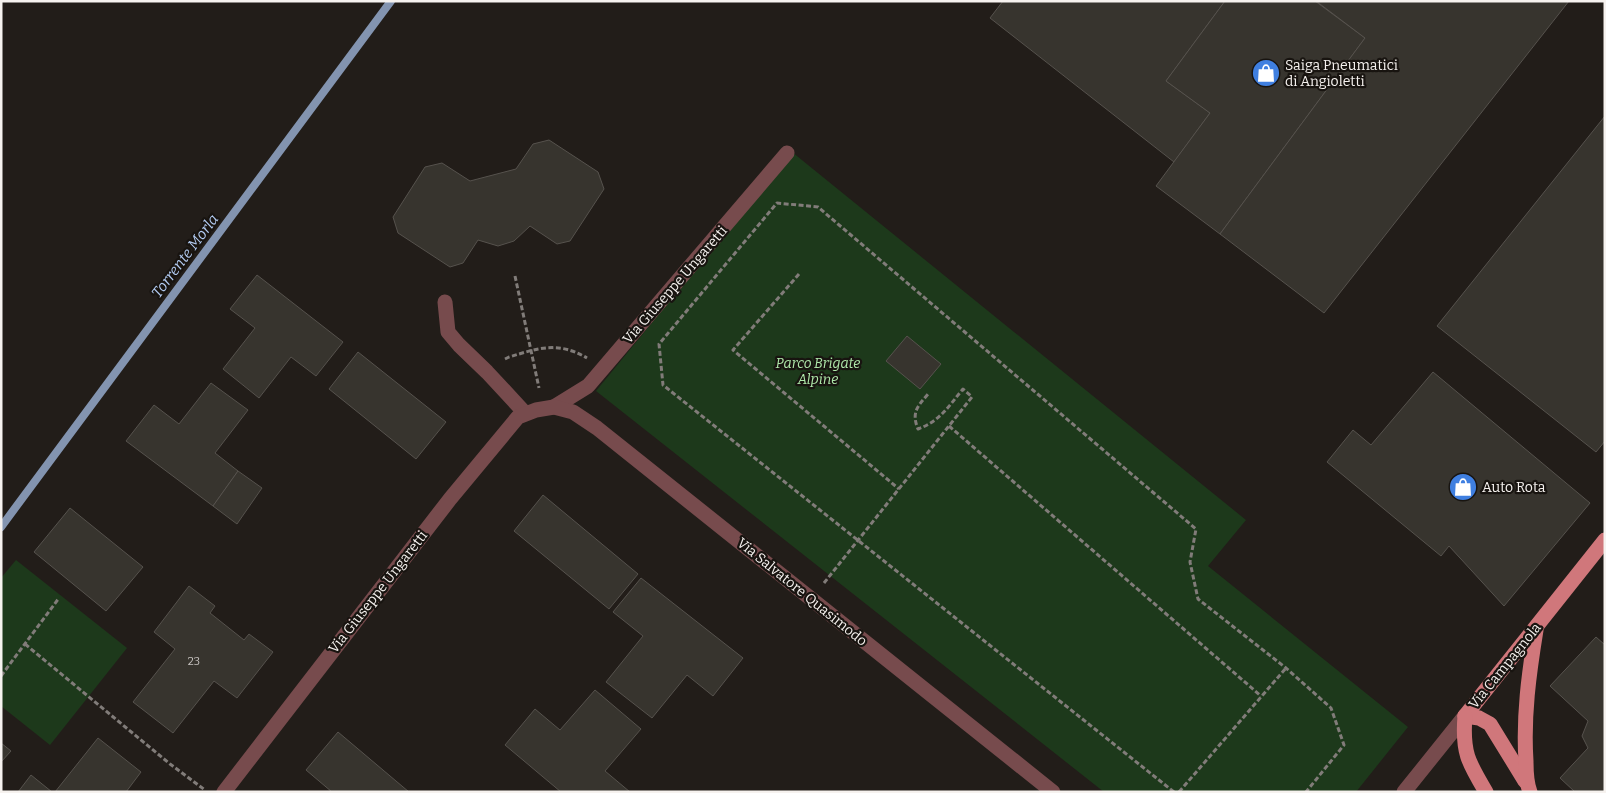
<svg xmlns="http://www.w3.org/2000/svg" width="1606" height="793" font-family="Bitter,serif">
<rect width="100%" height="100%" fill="#221d19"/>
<g fill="#1d391b">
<polygon points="792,152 1246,520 1208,566 1408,727 1356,792 1104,792 596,391"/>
<polygon points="16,560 127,648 50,745 1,706 1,578"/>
</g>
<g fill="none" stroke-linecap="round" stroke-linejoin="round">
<polyline stroke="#8394b0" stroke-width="8" points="1,527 391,1"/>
</g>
<g fill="#37342e" stroke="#56524d">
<polygon points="1003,1 1225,1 1166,81 1210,113 1174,162 990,18"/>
<polygon points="1225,1 1315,1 1365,38 1220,234 1156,186 1210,113 1166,81"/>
<polygon points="1316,1 1569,1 1324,313 1220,234 1365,38"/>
<polygon points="1605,116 1605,441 1596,452 1437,326"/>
<polygon points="549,140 598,172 604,189 570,241 557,244 530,226 514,241 498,246 478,240 463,263 450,267 398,233 393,217 425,167 442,163 470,181 516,169 533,144"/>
<polygon points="257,275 343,342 316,376 291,357 259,398 223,369 255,328 230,309"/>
<polygon points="907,336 941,364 920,389 886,361"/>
<polygon points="358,352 446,422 416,459 329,389"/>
<polygon points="1433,372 1590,503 1504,606 1449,546 1441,556 1327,462 1353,430 1371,445"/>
<polygon points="211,383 248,410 215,453 238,471 213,506 126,441 154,405 179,424"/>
<polygon points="238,471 262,488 237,524 213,506"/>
<polygon points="543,495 638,574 609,609 514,531"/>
<polygon points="70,508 143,567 106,611 34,552"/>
<polygon points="641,578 743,658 713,696 687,675 652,718 606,682 643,636 613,612"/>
<polygon points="189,586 215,606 210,613 244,640 249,634 273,652 237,698 214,681 173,733 133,702 175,649 154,632"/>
<polygon points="1596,637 1605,645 1605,792 1575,792 1560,778 1588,748 1582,736 1588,721 1550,686"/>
<polygon points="595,690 641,729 605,771 630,792 561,792 505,745 535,709 560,730"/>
<polygon points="338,732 409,792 332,792 306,770"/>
<polygon points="98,738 141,772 126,792 55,792"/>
<polygon points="1,743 11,751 1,762"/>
<polygon points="31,775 52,792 18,792"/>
</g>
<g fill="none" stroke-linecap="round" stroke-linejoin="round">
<g stroke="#817c79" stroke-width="3" stroke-dasharray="5 2.5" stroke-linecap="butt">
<polyline points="799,274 733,350 899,489"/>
<polyline points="515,276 539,388"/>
<path d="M505 359 509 357C539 348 558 341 587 358"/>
<polyline points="949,426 1261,696"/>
<path d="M824 583 972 397 963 389C948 407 940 421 918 429 911 412 918 406 928 394"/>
<polyline points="25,644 170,764 205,790"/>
<polyline points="1,676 59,598"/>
<polyline points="1174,792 663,385 659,344 777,203 818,207 1196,529 1190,562 1198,599 1286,668 1331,708 1344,745 1306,792"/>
<polyline points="1179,792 1286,668"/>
</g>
<g stroke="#774b4d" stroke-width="15">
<polyline points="445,302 448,332 459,345 487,372 525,413"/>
<polyline points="554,407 588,386 787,153"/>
<polyline points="224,792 450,499 518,417 536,410 554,407 573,412 597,428 1053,792"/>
<polyline points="1404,792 1465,716"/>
</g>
<g stroke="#d0777b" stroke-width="15">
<polyline points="1465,716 1605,540"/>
<polyline points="1465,716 1479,718 1490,724 1525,781"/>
<path d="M1465 716C1462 752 1468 762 1486 792"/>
<path d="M1530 792C1526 782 1526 772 1526 761 1523 717 1529 673 1536 630"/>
</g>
</g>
<defs>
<symbol id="shop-disc" viewBox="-11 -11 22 22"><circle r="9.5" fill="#3f7fe0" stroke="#181410"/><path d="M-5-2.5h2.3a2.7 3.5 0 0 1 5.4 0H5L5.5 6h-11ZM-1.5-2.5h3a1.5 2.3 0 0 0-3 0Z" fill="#fff"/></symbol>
</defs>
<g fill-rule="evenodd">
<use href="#shop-disc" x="1250" y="57" width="32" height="32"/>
<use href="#shop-disc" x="1447" y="471" width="32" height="32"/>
</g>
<g text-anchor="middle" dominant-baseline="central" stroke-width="4.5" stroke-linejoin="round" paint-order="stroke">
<g font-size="11" fill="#c6c2bf">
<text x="194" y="661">23</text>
</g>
<g font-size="14" fill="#f6f2ef" stroke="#181410" text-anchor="start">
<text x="1285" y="65">Saiga Pneumatici<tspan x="1285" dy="16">di Angioletti</tspan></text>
<text x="1482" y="487">Auto Rota</text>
</g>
<g font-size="14" fill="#f6f2ef" stroke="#181410">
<text transform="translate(675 285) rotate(-49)">Via Giuseppe Ungaretti</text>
<text transform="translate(378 592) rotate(-52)">Via Giuseppe Ungaretti</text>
<text transform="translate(802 592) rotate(39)">Via Salvatore Quasimodo</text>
<text transform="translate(1505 666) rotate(-51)">Via Campagnola</text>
</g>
<g font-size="14" font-style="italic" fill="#afe8aa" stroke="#181410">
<text x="818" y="363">Parco Brigate<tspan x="818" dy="16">Alpine</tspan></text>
</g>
<g font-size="15" font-style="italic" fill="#b2cbf2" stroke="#181410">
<text transform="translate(185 256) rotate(-53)">Torrente Morla</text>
</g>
</g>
<rect width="1606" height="793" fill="none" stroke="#f6f2ef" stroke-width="5"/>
</svg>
